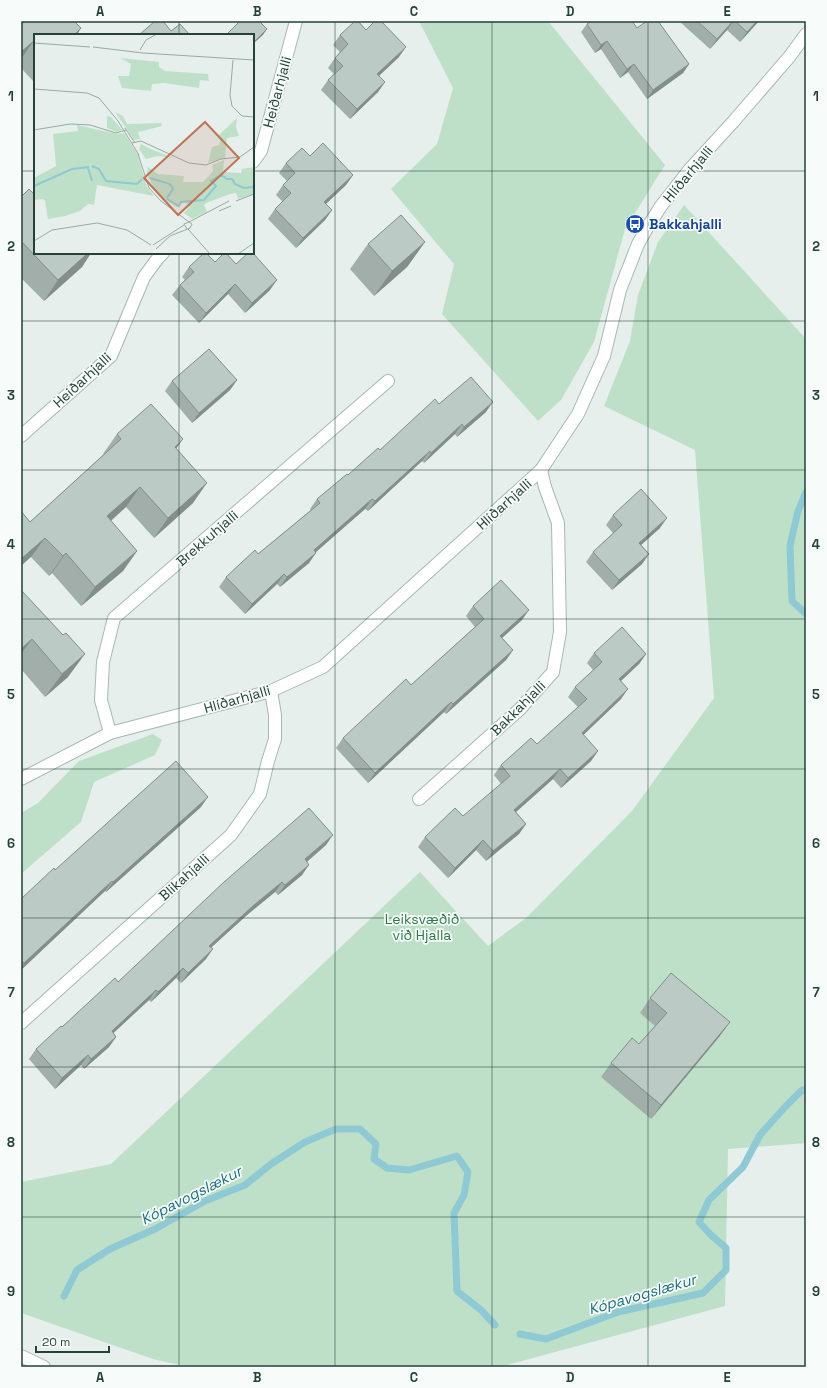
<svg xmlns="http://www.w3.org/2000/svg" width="827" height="1388" font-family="'Space Grotesk',sans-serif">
<rect width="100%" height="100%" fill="#e6efeb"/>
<g fill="#bfe0c8">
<polygon points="419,21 548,21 665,165 625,229 594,342 561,400 538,421 442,314 454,264 391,189 437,144 453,88"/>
<polygon points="684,205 806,339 806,1143 728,1149 725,1306 500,1367 188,1367 153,1359 21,1313 21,1182 111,1164 420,872 488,946 526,918 632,811 714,698 695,450 604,406 630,341 638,295 658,242"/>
<polygon points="153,734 162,740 155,755 94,782 81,822 21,874 21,813 38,803 79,761"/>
</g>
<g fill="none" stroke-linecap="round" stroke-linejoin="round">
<g stroke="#8ec9d4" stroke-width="7">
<polyline points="806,492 798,511 790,546 792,601 806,614"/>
<polyline points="64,1296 77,1270 110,1249 155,1229 205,1201 245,1185 271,1164 305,1142 336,1129 360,1129 376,1144 374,1159 387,1168 409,1170 457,1156 468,1172 464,1195 454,1213 457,1291 481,1310 495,1325"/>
<polyline points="520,1334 546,1339 618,1312 703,1293 726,1270 726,1248 711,1235 699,1222 709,1200 743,1167 760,1135 785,1107 801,1091 806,1089"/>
</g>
<defs>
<g id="minor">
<polyline points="253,162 261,151 296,21"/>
<polyline points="21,436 111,356 144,277 158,258 163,253"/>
<polyline points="110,733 101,700 103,662 114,618 388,381"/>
<polyline points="419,799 520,709 553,672 560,632 558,523 545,487 541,470"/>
<polyline points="21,1023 231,835 260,794 268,761 275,739 275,715 271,691"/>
</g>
<g id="tertiary">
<polyline points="21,779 110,733 271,691 323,667 541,470 578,414 604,356 620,290 638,244 647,228 661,206 690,169 733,122 790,56 806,34"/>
<polyline points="21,1356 44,1367"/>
</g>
</defs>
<use href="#minor" stroke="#a8b8b2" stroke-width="14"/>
<use href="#tertiary" stroke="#a8b8b2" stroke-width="14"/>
<use href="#minor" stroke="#fff" stroke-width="12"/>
<use href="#tertiary" stroke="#fff" stroke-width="12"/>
</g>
<g fill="#a1aea9">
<polygon points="680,21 759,21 740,42 727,30 710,49 680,22"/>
<polygon points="587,24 637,28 689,64 683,73 647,99 628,72 620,78 601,49 595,53 581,32"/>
<polygon points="21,25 35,35 35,81 34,82 21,68"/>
<polygon points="366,30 399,57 379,76 385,82 378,92 350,119 321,90 328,80 334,74 328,68 335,58 340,52 333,45 340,35"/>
<polygon points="310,156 353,175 346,185 326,204 332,210 325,220 296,248 268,219 275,209 283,202 276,195 283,185 287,181 279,173 286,163"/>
<polygon points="21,197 35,253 91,253 82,267 44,301 21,278"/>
<polygon points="425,242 407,267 374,296 350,269 368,244"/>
<polygon points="215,262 236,264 270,290 245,313 228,294 199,323 172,295 180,285 185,280 182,277 189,267"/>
<polygon points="237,380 230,390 192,423 165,391 172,381"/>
<polygon points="439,404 486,412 457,437 455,434 424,463 422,461 368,511 365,509 315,552 309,563 280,587 277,584 245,614 219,587 226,577 258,554 311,510 310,509 317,499 348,475"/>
<polygon points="117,434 176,449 193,503 154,538 126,507 111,521 137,551 123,571 81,606 52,573 49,576 31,557 30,522 104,454 103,454"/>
<polygon points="613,515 660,528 641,545 649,554 642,564 612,590 586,562 593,552 613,533 606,525"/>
<polygon points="21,590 68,677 45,697 21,669"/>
<polygon points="473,606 522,620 502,638 513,650 506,660 446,714 444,712 368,783 336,748 343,738 411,685 475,627 466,616"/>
<polygon points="594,653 646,654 639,664 621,681 621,699 583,735 598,751 591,761 561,788 553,779 516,812 526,824 519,834 486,861 476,850 448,878 418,847 425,837 463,816 501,784 494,775 501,765 537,744 578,707 568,697 575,687 593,670 587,663"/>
<polygon points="201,807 106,892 105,891 21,970 21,899 55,870"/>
<polygon points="326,845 307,862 302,875 278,895 275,892 247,915 211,947 206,959 181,983 176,978 151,1002 149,1000 113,1033 116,1037 109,1047 84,1069 81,1065 55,1089 29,1059 36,1049 62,1027 118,982"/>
<polygon points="650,998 730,1022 719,1037 651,1119 601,1077 611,1063 639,1044 655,1026 640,1013"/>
</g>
<g fill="#838d89">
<polygon points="734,21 727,30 710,49 717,39"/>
<polygon points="757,21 759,21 740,42 747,32"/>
<polygon points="81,28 77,35 74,35"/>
<polygon points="267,29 263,35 253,44 253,43"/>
<polygon points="35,39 21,59 21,52"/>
<polygon points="607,41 601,49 595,53 601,45"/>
<polygon points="406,47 399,57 370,84 377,74"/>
<polygon points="634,64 628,72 620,78 627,69"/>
<polygon points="689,64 683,73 647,99 653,90"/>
<polygon points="385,82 378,92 350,119 357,109"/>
<polygon points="353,175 346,185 317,212 324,202"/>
<polygon points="332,210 325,220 296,248 303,238"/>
<polygon points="425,242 407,267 374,296 392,271"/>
<polygon points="88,253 91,253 82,267 44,301 58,280"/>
<polygon points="277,280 270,290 245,313 252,303"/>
<polygon points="235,284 228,294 199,323 206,313"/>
<polygon points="237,380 230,390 192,423 199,413"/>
<polygon points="493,402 486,412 457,437 464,427"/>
<polygon points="462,424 455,434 424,463 431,453"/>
<polygon points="183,439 169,459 175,447"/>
<polygon points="430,451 422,461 368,511 375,501"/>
<polygon points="207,483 193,503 154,538 168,518"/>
<polygon points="140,487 126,507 93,536 107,516"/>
<polygon points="372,499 365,509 307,560 314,550"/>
<polygon points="667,518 660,528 632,553 639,543"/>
<polygon points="45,538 31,557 21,566 21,559"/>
<polygon points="137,551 123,571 81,606 95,587"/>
<polygon points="66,553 52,573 49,576 63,556"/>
<polygon points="316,553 309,563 280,587 287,577"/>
<polygon points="649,554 642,564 612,590 619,580"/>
<polygon points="284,574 277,584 245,614 252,604"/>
<polygon points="529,610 522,620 493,646 500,636"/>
<polygon points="32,639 21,654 21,649"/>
<polygon points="513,650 506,660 446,714 453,704"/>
<polygon points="85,654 68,677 45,697 62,674"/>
<polygon points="646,654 639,664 612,689 619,679"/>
<polygon points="628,689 621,699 575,743 582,733"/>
<polygon points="451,702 444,712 368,783 375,773"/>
<polygon points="598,751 591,761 561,788 568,778"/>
<polygon points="560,769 553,779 507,820 514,810"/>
<polygon points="208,797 201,807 106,892 113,882"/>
<polygon points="526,824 519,834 486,861 493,851"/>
<polygon points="333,835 326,845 298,869 305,859"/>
<polygon points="483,840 476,850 448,878 455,868"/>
<polygon points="309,865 302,875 278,895 285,885"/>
<polygon points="112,881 105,891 21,970 21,968 24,963"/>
<polygon points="282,882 275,892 247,915 202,956 209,946 254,905"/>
<polygon points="213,949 206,959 181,983 188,973"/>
<polygon points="183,968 176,978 151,1002 158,992"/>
<polygon points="156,990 149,1000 105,1041 112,1031"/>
<polygon points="730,1022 719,1037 651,1119 661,1105"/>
<polygon points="116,1037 109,1047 84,1069 91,1059"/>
<polygon points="88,1055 81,1065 55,1089 62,1078"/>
</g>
<g fill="#bbcac4" stroke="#838d89">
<polygon points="25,21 74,21 81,28 74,35 35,35 35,40 21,52 21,25"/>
<polygon points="155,21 163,21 171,31 180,24 190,35 139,35"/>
<polygon points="240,21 259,21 267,29 253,43 253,35 226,35"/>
<polygon points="355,21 358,21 366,30 375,21 381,21 406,47 377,74 385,82 357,109 328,80 343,66 335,58 348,44 340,35"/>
<polygon points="591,21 632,21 637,28 647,21 658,21 689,64 653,90 634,64 627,69 607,41 601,45 587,24"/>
<polygon points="697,21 733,21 717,39"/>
<polygon points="735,21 757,21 747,32"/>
<polygon points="323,143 353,175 324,202 332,210 303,238 275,209 291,193 283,185 295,173 286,163 302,148 310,156"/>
<polygon points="29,189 35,195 35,253 88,253 58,280 21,241 21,197"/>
<polygon points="401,215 425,242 392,271 368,244"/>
<polygon points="204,253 206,253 215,262 224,253 226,253 236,264 248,253 253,253 277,280 252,303 235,284 206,313 180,285 194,272 189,267"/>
<polygon points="209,349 237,380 199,413 172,381"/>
<polygon points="471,377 493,402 464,427 462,424 431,453 430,451 375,501 372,499 314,550 316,553 287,577 284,574 252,604 226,577 255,550 258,554 320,503 317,499 347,474 348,475 378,448 380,450 435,399 439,404"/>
<polygon points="151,404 183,439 175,447 207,483 168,518 140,487 107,516 137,551 95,587 66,553 63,556 45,538 21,559 21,511 30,522 121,439 117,434"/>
<polygon points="641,489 667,518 639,543 649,554 619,580 593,552 622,525 613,515"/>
<polygon points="501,580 529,610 500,636 513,650 453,704 451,702 375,773 343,738 406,679 411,685 484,619 473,606"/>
<polygon points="21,590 63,635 66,633 85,654 62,674 32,639 21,649"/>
<polygon points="622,627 646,654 619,679 628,689 582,733 598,751 568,778 560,769 514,810 526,824 493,851 483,840 455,868 425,837 455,808 463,816 510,776 501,765 531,738 537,744 587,699 575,687 602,662 594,653"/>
<polygon points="176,761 208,797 113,882 112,881 24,963 21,960 21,899 54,868 55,870"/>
<polygon points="309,808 333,835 305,859 309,865 285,885 282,882 254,905 209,946 213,949 188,973 183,968 158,992 156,990 112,1031 116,1037 91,1059 88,1055 62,1078 36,1049 61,1026 62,1027 115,978 118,982 224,882"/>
<polygon points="671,973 730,1022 661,1105 611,1063 632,1038 639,1044 667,1013 650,998"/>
</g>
<path fill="none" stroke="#24423a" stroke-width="1" stroke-opacity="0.55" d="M179 21V35M335 21V1367M492 21V1367M648 21V1367M21 171H35M253 171H806M179 253V1367M21 321H806M21 470H806M21 619H806M21 769H806M21 918H806M21 1067H806M21 1217H806"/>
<defs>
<symbol id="bus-disc" viewBox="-11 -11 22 22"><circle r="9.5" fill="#1a4fb4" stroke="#f7fbf9"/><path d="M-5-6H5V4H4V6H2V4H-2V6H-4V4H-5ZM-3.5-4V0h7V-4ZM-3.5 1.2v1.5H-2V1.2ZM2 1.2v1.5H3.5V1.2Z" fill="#fff"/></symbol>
</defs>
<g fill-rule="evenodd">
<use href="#bus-disc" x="624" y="213" width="22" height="22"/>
</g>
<g text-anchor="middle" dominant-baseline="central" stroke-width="3.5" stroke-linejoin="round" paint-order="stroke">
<g font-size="14" fill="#24423a" stroke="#f7fbf9">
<text transform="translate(277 92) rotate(-75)">Heiðarhjalli</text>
<text transform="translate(688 174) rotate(-50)">Hlíðarhjalli</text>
<text transform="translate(82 380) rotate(-43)">Heiðarhjalli</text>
<text transform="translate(504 504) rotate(-42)">Hlíðarhjalli</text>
<text transform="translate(207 538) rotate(-41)">Brekkuhjalli</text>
<text transform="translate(237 699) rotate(-16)">Hlíðarhjalli</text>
<text transform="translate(518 708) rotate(-45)">Bakkahjalli</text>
<text transform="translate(184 877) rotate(-42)">Blikahjalli</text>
</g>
<g font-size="14" font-weight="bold" fill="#164399" stroke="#f7fbf9" text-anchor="start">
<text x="649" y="224">Bakkahjalli</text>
</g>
<g font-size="14" fill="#2d7a4b" stroke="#f7fbf9">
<text x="422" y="919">Leiksvæðið<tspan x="422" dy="16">við Hjalla</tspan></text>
</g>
<g font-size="15" font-style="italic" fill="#1c6f80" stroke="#f7fbf9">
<text transform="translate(191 1195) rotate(-27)">Kópavogslækur</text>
<text transform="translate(642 1294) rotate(-16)">Kópavogslækur</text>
</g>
</g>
<g transform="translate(34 34)">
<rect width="220" height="220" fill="#e6efeb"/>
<path d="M86 24 125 28V33L131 37 174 40 175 47 166 46 165 54 130 49 118 50 117 57 88 54 84 42H95L97 30ZM81 78 89 82 93 90 127 89 128 92 104 98 106 105 100 106ZM73 82 77 83 88 96 83 98 73 94ZM203 84 202 93 205 102 193 104 191 124 174 129 178 113 185 111 187 104 184 102ZM43 91 83 100 90 99 103 119 113 153 120 162 63 151 60 171 54 170 46 177 31 182 14 185 11 167 9 165 0 166V144L22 132 19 100 44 97ZM107 110 119 116 140 124 124 122 112 125 105 115ZM190 126 189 138 207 139 208 135 220 133V160L204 165 202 159 196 160 172 169 170 171 173 178 158 185 150 179 156 172 150 167 143 173 130 165 122 158 113 140 114 133 124 140 150 142 149 148H169L179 137 178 131Z" fill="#bfe0c8"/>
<path fill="none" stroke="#8ec9d4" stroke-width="2" d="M58 132 65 135 72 147 103 150 108 145M54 134 58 147M116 144 136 150 139 155 133 164M0 152 38 135 55 133M133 165 145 172 147 168 170 166 182 152 177 147 187 141 193 145H198L201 150 210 154 220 153"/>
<path fill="none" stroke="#98aaa4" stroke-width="1" d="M0 9 56 13M59 13 109 19 220 26M106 16 112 6 123 0M199 26 196 61 198 72 208 82 220 83M0 55 53 59 65 64 84 87 105 121M91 94 101 109M0 96 36 90 56 91 82 99 92 96M98 109 107 107 155 129 172 131 187 125 206 123 220 113M104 120 115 154 127 167 155 188M202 167 220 160M185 177 197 172M155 188 195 167M154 195 176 220M0 207 18 196 63 189 93 196 117 211M119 211 150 191M122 215 136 202 156 194 158 190 155 188 150 190 153 195M204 220 220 209"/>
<path fill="#c07456" fill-opacity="0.15" stroke="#c07456" stroke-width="2" d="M171 88 205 124 144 181 110 144Z"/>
<rect width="220" height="220" fill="none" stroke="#24423a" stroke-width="2"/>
</g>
<rect width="827" height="1388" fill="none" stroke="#f7fbf9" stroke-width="44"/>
<path d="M36 1346v6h73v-6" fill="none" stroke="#24423a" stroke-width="2"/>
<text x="42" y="1346" font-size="12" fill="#24423a" stroke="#f7fbf9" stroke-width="3" paint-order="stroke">20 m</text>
<rect x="22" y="22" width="783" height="1344" fill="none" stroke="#24423a" stroke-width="1.5"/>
<g font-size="13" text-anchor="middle" font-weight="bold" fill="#24423a">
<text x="100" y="16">A</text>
<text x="257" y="16">B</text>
<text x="414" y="16">C</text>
<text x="570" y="16">D</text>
<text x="727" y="16">E</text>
<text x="11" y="101">1</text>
<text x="816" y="101">1</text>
<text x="11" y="251">2</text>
<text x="816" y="251">2</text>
<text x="11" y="400">3</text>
<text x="816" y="400">3</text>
<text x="11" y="549">4</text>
<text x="816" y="549">4</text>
<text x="11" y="699">5</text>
<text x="816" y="699">5</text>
<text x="11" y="848">6</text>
<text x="816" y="848">6</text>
<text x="11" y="997">7</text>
<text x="816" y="997">7</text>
<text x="11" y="1147">8</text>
<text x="816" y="1147">8</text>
<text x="11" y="1296">9</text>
<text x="816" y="1296">9</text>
<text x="100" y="1382">A</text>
<text x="257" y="1382">B</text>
<text x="414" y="1382">C</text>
<text x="570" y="1382">D</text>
<text x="727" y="1382">E</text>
</g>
</svg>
